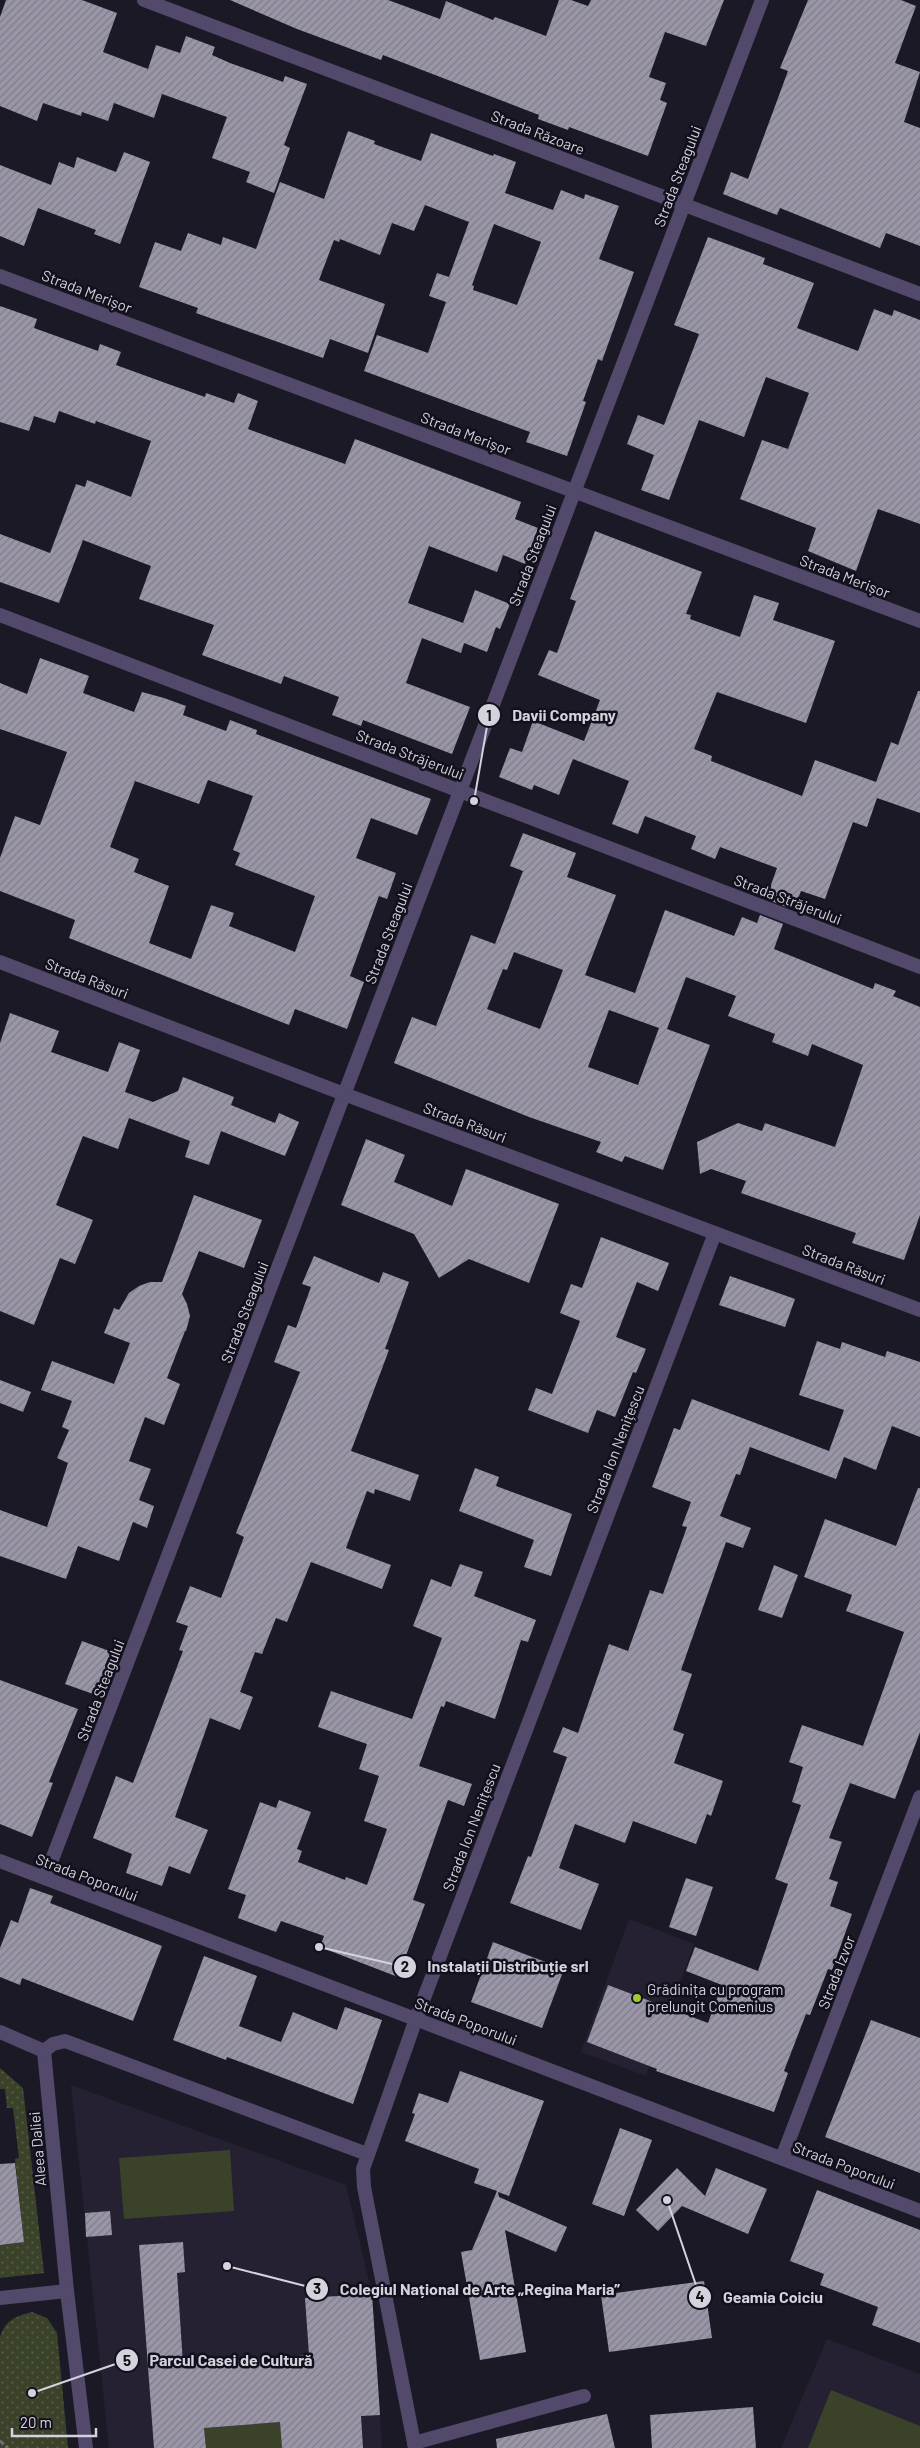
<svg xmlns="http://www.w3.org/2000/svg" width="920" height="2448" font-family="Barlow,sans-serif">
<defs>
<pattern id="park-dots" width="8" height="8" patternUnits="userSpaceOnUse" patternTransform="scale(1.25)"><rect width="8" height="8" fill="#3a432a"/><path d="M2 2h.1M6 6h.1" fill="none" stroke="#565d48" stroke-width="1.8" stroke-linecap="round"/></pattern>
<pattern id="building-hatch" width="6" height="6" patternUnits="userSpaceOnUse" patternTransform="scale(1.25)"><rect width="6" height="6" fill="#9a96a8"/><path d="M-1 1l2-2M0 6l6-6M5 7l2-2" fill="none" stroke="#7f7c89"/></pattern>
</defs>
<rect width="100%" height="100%" fill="#1c1927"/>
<g fill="#262033">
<polygon points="629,1919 694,1944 646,2076 581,2052"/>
<polygon points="71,2085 346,2185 372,2294 382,2448 109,2448"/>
<polygon points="827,2339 920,2374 920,2448 781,2448"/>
</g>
<g fill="#3a432a">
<polygon points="230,2150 234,2211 124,2219 119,2158"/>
<polygon points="831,2390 920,2426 920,2448 808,2448"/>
<polygon points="280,2422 282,2448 206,2448 204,2428"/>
</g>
<g fill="url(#park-dots)">
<polygon points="0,2068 23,2088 44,2273 0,2278 0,2245 24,2242 15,2159 19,2158 13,2108 7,2108 5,2089 0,2089"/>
<path d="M32 2312 47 2318 57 2333 68 2448H0V2337C5 2320 16 2316 32 2312Z"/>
</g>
<g fill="url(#building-hatch)" fill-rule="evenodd">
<polygon points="6,0 82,0 117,13 103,52 148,69 156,45 180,53 186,36 215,47 212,55 230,63 283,82 285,76 307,84 284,145 290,148 274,193 246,182 250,172 212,158 227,117 162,94 154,118 114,103 108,121 82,112 81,116 43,103 37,121 0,106 0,17"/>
<polygon points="230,0 388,0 440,19 446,1 493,20 495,17 546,36 559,0 571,0 588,6 591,0 724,0 706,46 665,32 649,77 666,83 660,100 667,103 648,156 569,127 568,130 538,119 539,115 383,55 381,60 297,29"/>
<polygon points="808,0 901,0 916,6 895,63 920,72 904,122 920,128 920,246 886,233 880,248 780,208 777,215 723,194 731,172 748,179 788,71 780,68"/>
<path d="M348 131 375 141 374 144 421 161 431 133 493 156 494 154 516 162 505 193 553 210 561 190 584 199 585 194 619 206 599 259 634 272 602 361 598 359 583 401 586 402 567 456 526 442 530 432 364 371 377 335 428 353 446 302 429 296 437 273 449 277 469 222 425 205 414 231 392 223 380 255 340 239 339 242 334 240 319 280 385 304 368 353 330 339 323 358 196 313 198 308 139 287 155 242 181 251 188 233 221 245 223 237 256 249 280 182 324 199ZM494 224 541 242 517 305 473 290 474 286 472 285Z"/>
<polygon points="124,152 150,162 120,244 94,234 96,230 38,208 24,246 0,236 0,165 51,185 59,162 74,168 77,157 116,172"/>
<polygon points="708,237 765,258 763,264 814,283 797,328 858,351 874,309 892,316 894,310 920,320 920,524 878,509 856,571 808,551 816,528 740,499 762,440 788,449 809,393 766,377 744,437 699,420 669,500 641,490 654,455 627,444 638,415 664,425 699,334 674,325"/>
<polygon points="0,306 37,319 34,328 98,351 100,344 121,352 116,365 171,385 205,397 206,393 234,403 238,393 258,401 248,429 345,464 355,439 521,502 515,519 538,528 525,564 503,555 497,572 429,546 408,603 463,623 475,590 510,604 500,629 496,627 487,652 464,643 461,653 422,638 406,683 470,707 452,754 363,720 361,726 332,715 339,697 284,676 281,684 202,655 214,625 139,599 151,566 83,540 59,603 0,582 0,534 50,553 76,484 85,487 87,480 131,497 151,441 96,421 95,424 59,411 55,423 34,416 29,431 0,422"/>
<polygon points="595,531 702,572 686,614 691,615 690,619 740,637 754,595 779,603 773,620 835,641 806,723 717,692 694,749 712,756 711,761 802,796 815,760 876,782 891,742 898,745 918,691 920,691 920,813 877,798 867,827 853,822 825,899 801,891 797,901 792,900 789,908 766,899 777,868 720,847 715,859 691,849 696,836 645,816 638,834 612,824 629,781 573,759 559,795 534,785 532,790 499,777 510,748 522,752 533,721 584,741 600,700 538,675 549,650 557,653 576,601 570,599"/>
<path d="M40 658 89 676 83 693 134 712 142 692 164 698 186 706 183 715 226 731 230 720 257 730 256 734 431 799 417 835 371 818 356 858 396 873 387 899 379 896 350 976 364 982 347 1029 295 1009 289 1025 69 938 75 920 0 891V858L15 816 40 825 67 752 0 729V683L27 694ZM208 780 253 796 233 850 240 853 235 865 315 896 295 952 229 926 234 913 211 905 191 959 149 943 169 886 134 872 139 859 110 847 135 781 199 804Z"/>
<path d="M523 833 576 853 567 877 616 895 585 975 635 993 665 910 734 936 742 917 757 923 760 915 783 924 774 949 873 989 875 983 896 991 893 996 920 1007V1215L904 1260 852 1243 856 1233 741 1193 746 1181 711 1169 700 1174 697 1142 738 1123 762 1131 765 1123 835 1147 863 1065 812 1044 808 1056 772 1042 775 1034 728 1016 736 996 686 977 667 1029 710 1045 663 1170 625 1156 622 1162 596 1152 601 1142 529 1117 394 1063 412 1017 436 1026 471 935 495 944 523 871 510 866ZM514 952 563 970 540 1029 487 1009 503 969 507 970ZM609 1010 659 1028 638 1085 588 1067Z"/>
<polygon points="10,1013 59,1031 51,1052 108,1072 119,1042 140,1050 125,1092 153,1102 178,1091 183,1077 234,1097 231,1105 275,1123 279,1113 299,1122 285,1156 221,1131 209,1165 185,1157 190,1141 129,1118 118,1149 83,1136 56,1205 93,1220 75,1264 60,1258 34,1325 0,1311 0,1043"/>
<polygon points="366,1139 405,1155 394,1182 452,1206 466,1169 559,1204 529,1283 469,1259 439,1278 414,1234 341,1205"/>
<polygon points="194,1195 262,1220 244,1268 199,1251 182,1294 187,1304 190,1316 186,1331 185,1331 167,1378 180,1384 164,1425 145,1417 129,1461 151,1469 139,1500 154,1506 147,1528 133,1522 119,1561 78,1546 66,1579 0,1556 0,1510 47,1527 68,1463 57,1458 69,1430 62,1427 72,1401 41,1390 52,1361 114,1384 130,1343 104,1333 114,1308 119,1310 129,1293 139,1286 150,1282 162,1282"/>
<polygon points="601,1237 669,1263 658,1291 637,1282 616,1337 646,1349 636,1373 633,1372 615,1417 597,1410 588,1433 528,1410 536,1388 552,1394 580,1321 560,1313 571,1284 582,1288"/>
<polygon points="314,1256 379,1283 383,1272 409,1282 385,1349 389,1350 351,1451 419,1475 410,1501 375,1489 374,1494 367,1491 346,1548 391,1565 382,1589 311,1562 287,1622 276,1618 262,1654 255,1652 240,1692 253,1697 240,1730 210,1718 175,1817 208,1830 190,1874 169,1866 162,1886 126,1873 132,1854 93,1838 116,1776 133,1783 183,1651 179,1650 188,1626 176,1622 190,1586 221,1598 244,1537 236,1533 300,1372 274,1362 288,1325 296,1328 311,1287 302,1284"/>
<polygon points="730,1276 795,1299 785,1327 719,1305"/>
<polygon points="817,1341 840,1349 842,1342 885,1357 887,1351 920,1362 920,1437 892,1426 876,1470 844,1457 836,1479 750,1447 740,1475 736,1474 720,1516 751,1528 743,1548 726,1542 681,1670 692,1674 673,1730 684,1734 674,1763 723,1781 711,1816 707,1814 696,1844 633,1821 625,1843 575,1824 559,1868 599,1884 581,1930 510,1903 528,1856 531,1857 567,1757 553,1752 563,1727 578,1733 609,1644 628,1651 650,1590 663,1594 687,1527 682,1526 691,1502 652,1487 674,1428 680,1430 692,1399 829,1451 844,1410 799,1395"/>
<polygon points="0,1380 31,1392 23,1412 0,1403"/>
<polygon points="475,1468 499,1477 496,1486 572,1514 551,1576 524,1567 534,1540 459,1511"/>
<polygon points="918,1488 920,1488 920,1732 895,1799 850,1783 829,1838 842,1842 829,1879 838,1882 830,1906 852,1914 832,1970 828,1969 810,2015 806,2014 784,2071 788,2073 774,2112 656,2071 657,2069 587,2042 608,1985 708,2023 722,1985 686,1971 695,1947 758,1971 788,1884 775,1879 801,1805 792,1802 803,1767 789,1762 802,1725 863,1746 904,1632 846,1611 852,1595 804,1577 825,1519 896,1546"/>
<polygon points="460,1564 483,1572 474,1596 536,1620 528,1642 521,1640 495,1719 446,1701 444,1707 441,1706 419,1766 472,1784 464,1806 448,1800 413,1900 425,1904 398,1977 320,1947 324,1936 281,1921 276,1932 238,1918 246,1895 228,1889 260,1802 276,1808 279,1800 311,1812 297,1849 302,1851 298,1862 345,1880 346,1877 367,1885 387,1829 364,1821 379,1776 359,1769 367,1744 318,1727 331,1691 412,1719 442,1638 413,1626 431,1579 451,1587"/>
<polygon points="774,1565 798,1575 782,1618 758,1610"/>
<polygon points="82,1641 112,1652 96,1695 65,1684"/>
<polygon points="0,1680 78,1709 49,1782 53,1783 32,1837 0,1824"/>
<polygon points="686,1878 713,1887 696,1936 669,1927"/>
<polygon points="30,1888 53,1896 50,1903 162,1946 133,2021 22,1978 20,1985 0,1977 0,1948 11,1920 18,1923"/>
<polygon points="493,1942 564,1969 542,2028 471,2002"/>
<polygon points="204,1956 257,1976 239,2026 281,2042 293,2012 337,2030 345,2007 382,2020 353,2104 227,2057 226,2060 173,2040"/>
<polygon points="871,2020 920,2038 920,2173 825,2137"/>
<polygon points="460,2071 544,2101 509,2196 498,2192 499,2197 567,2227 556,2252 505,2230 526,2352 480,2360 461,2252 472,2250 497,2191 474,2183 479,2169 405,2141 415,2114 412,2113 419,2093 448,2103"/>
<polygon points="620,2128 652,2140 624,2216 592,2204"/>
<polygon points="15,2163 24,2242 0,2245 0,2164"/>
<polygon points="677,2168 705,2196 716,2168 767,2189 748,2234 682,2206 658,2231 636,2210"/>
<polygon points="817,2190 920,2230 920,2343 872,2325 878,2307 820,2285 824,2274 790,2261"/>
<polygon points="110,2211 112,2235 86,2237 85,2213"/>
<polygon points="183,2242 185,2272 177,2273 183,2364 309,2355 305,2298 372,2294 380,2415 361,2416 363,2448 282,2448 280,2422 204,2428 206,2448 154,2448 139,2245"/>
<polygon points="704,2281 712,2338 609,2352 601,2295"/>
<polygon points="753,2407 756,2448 652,2448 650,2415"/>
<polygon points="607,2414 615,2448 497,2448 496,2439"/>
</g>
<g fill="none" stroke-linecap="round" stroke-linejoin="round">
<polyline stroke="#706d7a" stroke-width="3" stroke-dasharray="5 2.5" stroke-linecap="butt" points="0,2441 8,2448"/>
<polyline stroke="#52496b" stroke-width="14" points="414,2443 584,2396"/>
<g stroke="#52496b" stroke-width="14">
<polyline points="144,0 920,294"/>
<polyline points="0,276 920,621"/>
<polyline points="0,615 920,967"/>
<polyline points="45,1878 762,0"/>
<polyline points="0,2032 44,2051 67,2291 86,2448"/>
<polyline points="44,2051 53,2044 65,2041 367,2154"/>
<polyline points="782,2158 920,1797"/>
<polyline points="0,2298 67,2291"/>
<polyline points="415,2448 364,2187 363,2169 416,2019 715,1233"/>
</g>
<g stroke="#52496b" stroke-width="14">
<polyline points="0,962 344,1094 920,1310"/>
<polyline points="0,1861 920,2211"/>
</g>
</g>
<circle fill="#9dca30" stroke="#13101d" stroke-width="2" cx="637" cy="1998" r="5"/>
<g text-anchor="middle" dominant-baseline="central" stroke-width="5" stroke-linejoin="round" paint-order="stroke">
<g font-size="15" fill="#d4d2dc" stroke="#13101d">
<text transform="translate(538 132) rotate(21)">Strada Răzoare</text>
<text transform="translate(677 176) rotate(-69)">Strada Steagului</text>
<text transform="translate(87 291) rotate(21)">Strada Merișor</text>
<text transform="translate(466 433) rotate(21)">Strada Merișor</text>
<text transform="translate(532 555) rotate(-69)">Strada Steagului</text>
<text transform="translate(845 576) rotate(21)">Strada Merișor</text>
<text transform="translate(410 754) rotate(21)">Strada Străjerului</text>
<text transform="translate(788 899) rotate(21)">Strada Străjerului</text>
<text transform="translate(388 933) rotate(-69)">Strada Steagului</text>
<text transform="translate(87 978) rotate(21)">Strada Răsuri</text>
<text transform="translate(465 1122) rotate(21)">Strada Răsuri</text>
<text transform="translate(844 1264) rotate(21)">Strada Răsuri</text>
<text transform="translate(244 1312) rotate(-69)">Strada Steagului</text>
<text transform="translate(615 1449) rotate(-69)">Strada Ion Nenițescu</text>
<text transform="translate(100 1690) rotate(-69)">Strada Steagului</text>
<text transform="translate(471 1827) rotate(-69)">Strada Ion Nenițescu</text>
<text transform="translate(87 1877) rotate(21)">Strada Poporului</text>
<text transform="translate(836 1972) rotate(-69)">Strada Izvor</text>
<text transform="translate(466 2021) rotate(21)">Strada Poporului</text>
<text transform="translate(37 2149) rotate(-95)">Aleea Daliei</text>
<text transform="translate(844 2165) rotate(21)">Strada Poporului</text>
</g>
<g font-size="15" fill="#d4d2dc" stroke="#13101d" text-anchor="start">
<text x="647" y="1989">Grădinița cu program<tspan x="647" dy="17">prelungit Comenius</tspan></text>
</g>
</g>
<path fill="none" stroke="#d4d2dc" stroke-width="2" d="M474 801L489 715M319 1947L405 1967M227 2266L317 2289M667 2200L700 2297M32 2393L127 2360"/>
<g fill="#d4d2dc" stroke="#13101d" stroke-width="2">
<circle cx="474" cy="801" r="5"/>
<circle cx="319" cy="1947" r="5"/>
<circle cx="227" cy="2266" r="5"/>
<circle cx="667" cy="2200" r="5"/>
<circle cx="32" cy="2393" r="5"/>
<circle cx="489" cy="715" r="12"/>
<circle cx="405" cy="1967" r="12"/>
<circle cx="317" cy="2289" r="12"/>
<circle cx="700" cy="2297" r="12"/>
<circle cx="127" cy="2360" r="12"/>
</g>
<g font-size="15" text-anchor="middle" font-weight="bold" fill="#111">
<text x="489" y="721">1</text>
<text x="405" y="1972">2</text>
<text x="317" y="2294">3</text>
<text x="700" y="2302">4</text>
<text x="127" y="2366">5</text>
</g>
<g font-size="16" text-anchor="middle" font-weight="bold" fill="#d4d2dc" stroke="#13101d" stroke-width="5" stroke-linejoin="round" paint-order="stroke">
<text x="564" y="721">Davii Company</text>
<text x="508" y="1972">Instalații Distribuție srl</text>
<text x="480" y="2295">Colegiul Național de Arte „Regina Maria”</text>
<text x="773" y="2303">Geamia Coiciu</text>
<text x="231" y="2366">Parcul Casei de Cultură</text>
</g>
<path d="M12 2428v8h84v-8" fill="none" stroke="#d4d2dc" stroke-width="2.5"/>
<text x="20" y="2428" font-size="15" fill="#d4d2dc" stroke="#13101d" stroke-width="4" paint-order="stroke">20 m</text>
</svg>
